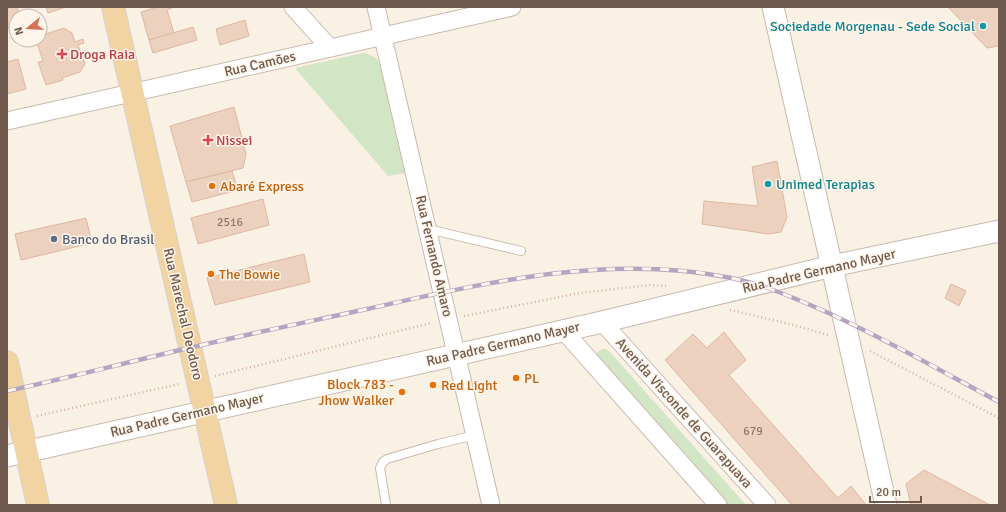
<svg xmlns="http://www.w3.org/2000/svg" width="1006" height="512" font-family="Signika,sans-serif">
<rect width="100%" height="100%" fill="#faf1e5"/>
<g fill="#d2e6c5">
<polygon points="366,53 376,58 380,65 406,173 388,176 295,68 358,54"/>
<polygon points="602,349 606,349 610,352 746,505 722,505 595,354"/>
</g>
<g fill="#ecd1bf" stroke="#ddb8a1">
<polygon points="7,7 17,7 20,16 16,16 16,26 7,28"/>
<polygon points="46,7 66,7 48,13"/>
<polygon points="157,7 174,7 167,10 174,33 149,40 141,12"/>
<polygon points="948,7 999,7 999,46 987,48"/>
<polygon points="245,20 249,36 220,45 216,29"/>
<polygon points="193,27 197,40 153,53 149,40"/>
<polygon points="64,28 72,33 75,42 83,39 84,43 78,45 85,64 80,72 62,78 63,80 46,85 38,62 43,61 36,40 40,40 40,36"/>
<polygon points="18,59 26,89 7,94 7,62"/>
<polygon points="234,107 246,154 243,168 186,182 170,126"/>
<polygon points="777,161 787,217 781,232 768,234 702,224 704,201 758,206 752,167"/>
<polygon points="232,171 238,190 192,202 186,182"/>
<polygon points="263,199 269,225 198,244 191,218"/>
<polygon points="86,218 92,243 21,260 15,234"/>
<polygon points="304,254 310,282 215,305 207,278"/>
<polygon points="951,284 966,291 959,306 945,298"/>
<polygon points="724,332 746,360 729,375 838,498 851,486 866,505 792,505 665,360 693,334 707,348"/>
<polygon points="924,470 990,505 911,505 906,484"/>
</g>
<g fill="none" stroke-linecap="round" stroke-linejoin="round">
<defs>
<g id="service">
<polyline points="428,229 521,251"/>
<polyline points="386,505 380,468 383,462 387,459 438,444 475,435"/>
</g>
<g id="minor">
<polyline points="293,7 330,48"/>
<polyline points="376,7 491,505"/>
<polyline points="7,121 512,7"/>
<polyline points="602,322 767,505"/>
<polyline points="563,330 718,505"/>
</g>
<g id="tertiary">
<polyline points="773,7 886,505"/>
<polyline points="7,456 602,322 832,266 999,231"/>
</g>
<g id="primary">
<polyline points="113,7 226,505"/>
<polyline points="7,362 38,505"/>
</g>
</defs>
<use href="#service" stroke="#cab9ac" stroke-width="10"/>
<use href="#minor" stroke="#cab9ac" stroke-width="19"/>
<use href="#tertiary" stroke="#cab9ac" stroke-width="23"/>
<use href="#primary" stroke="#d7d1cd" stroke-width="24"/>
<g stroke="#d1b4a3" stroke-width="2.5" stroke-dasharray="1 3" stroke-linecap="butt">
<polyline points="730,310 790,324 828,335"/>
<polyline points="464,316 580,293 650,285 666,286"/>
<polyline points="870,351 999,418"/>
<polyline points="215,376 431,323"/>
<polyline points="37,416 179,384"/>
</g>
<use href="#service" stroke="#fff" stroke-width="8"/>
<use href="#minor" stroke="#fff" stroke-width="17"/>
<use href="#tertiary" stroke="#fff" stroke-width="21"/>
<use href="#primary" stroke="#f2d4a3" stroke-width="22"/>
<defs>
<path id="rail" d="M7 391C68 378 128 362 189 348 248 334 307 322 367 309 485 283 604 254 726 277 760 283 792 297 824 311 884 338 941 371 999 402"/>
</defs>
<use href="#rail" stroke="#b4a5c2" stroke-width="4.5"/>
<use href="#rail" stroke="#fdf5ea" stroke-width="3" stroke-dasharray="9" stroke-linecap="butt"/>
</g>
<g fill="#0f9aa8" stroke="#fdf5ea" stroke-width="1.5">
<circle cx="983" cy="26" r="4"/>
<circle cx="768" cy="184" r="4"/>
</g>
<g fill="#e0444e" stroke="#fdf5ea" stroke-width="1.5">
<path d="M60 48h4v4h4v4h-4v4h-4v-4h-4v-4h4z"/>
<path d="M206 134h4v4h4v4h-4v4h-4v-4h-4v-4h4z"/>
</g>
<g fill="#e8710a" stroke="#fdf5ea" stroke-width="1.5">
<circle cx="212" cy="186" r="4"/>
<circle cx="211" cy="274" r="4"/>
<circle cx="516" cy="378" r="4"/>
<circle cx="433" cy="385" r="4"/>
<circle cx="402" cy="392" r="4"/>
</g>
<circle fill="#5c6f8a" stroke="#fdf5ea" stroke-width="1.5" cx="54" cy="239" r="4"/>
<g text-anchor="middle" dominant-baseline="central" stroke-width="3" stroke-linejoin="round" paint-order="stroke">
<g font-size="12" fill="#8f776a">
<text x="230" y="222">2516</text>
<text x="753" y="431">679</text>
</g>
<g font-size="14" fill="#0d838f" stroke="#fdf5ea" text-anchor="end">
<text x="975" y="26">Sociedade Morgenau - Sede Social</text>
<text x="776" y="184" text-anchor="start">Unimed Terapias</text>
</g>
<g font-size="14" fill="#be3a42" stroke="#fdf5ea" text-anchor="start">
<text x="70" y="54">Droga Raia</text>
<text x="216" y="140">Nissei</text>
</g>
<g font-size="14" fill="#70594d" stroke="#fdf5ea">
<text transform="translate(260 64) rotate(-13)">Rua Camões</text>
<text transform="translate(434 256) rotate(77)">Rua Fernando Amaro</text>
<text transform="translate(819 271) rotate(-13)">Rua Padre Germano Mayer</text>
<text transform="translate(183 314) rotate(77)">Rua Marechal Deodoro</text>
<text transform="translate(503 344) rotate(-13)">Rua Padre Germano Mayer</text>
<text transform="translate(684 413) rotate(48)">Avenida Visconde de Guarapuava</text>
<text transform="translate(187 415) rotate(-13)">Rua Padre Germano Mayer</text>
</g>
<g font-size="14" fill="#c56008" stroke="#fdf5ea" text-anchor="start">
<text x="220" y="186">Abaré Express</text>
<text x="219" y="274">The Bowie</text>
<text x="524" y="378">PL</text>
<text x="394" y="384" text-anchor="end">Block 783 -<tspan x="394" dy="16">Jhow Walker</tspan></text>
<text x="441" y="385">Red Light</text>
</g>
<g font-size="14" fill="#4e5e75" stroke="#fdf5ea" text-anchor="start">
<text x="62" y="239">Banco do Brasil</text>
</g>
</g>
<rect width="1006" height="512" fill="none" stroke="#70594d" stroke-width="16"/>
<g transform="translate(28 28) rotate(252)"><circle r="19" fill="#fdf5ea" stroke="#c5b7ab"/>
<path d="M0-3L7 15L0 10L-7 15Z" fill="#d77256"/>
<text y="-6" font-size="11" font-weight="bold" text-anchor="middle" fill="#70594d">N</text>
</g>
<path d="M870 496v6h51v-6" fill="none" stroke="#70594d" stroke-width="2"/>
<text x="876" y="496" font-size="12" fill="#70594d" stroke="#fdf5ea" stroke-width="3" paint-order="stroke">20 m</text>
</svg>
